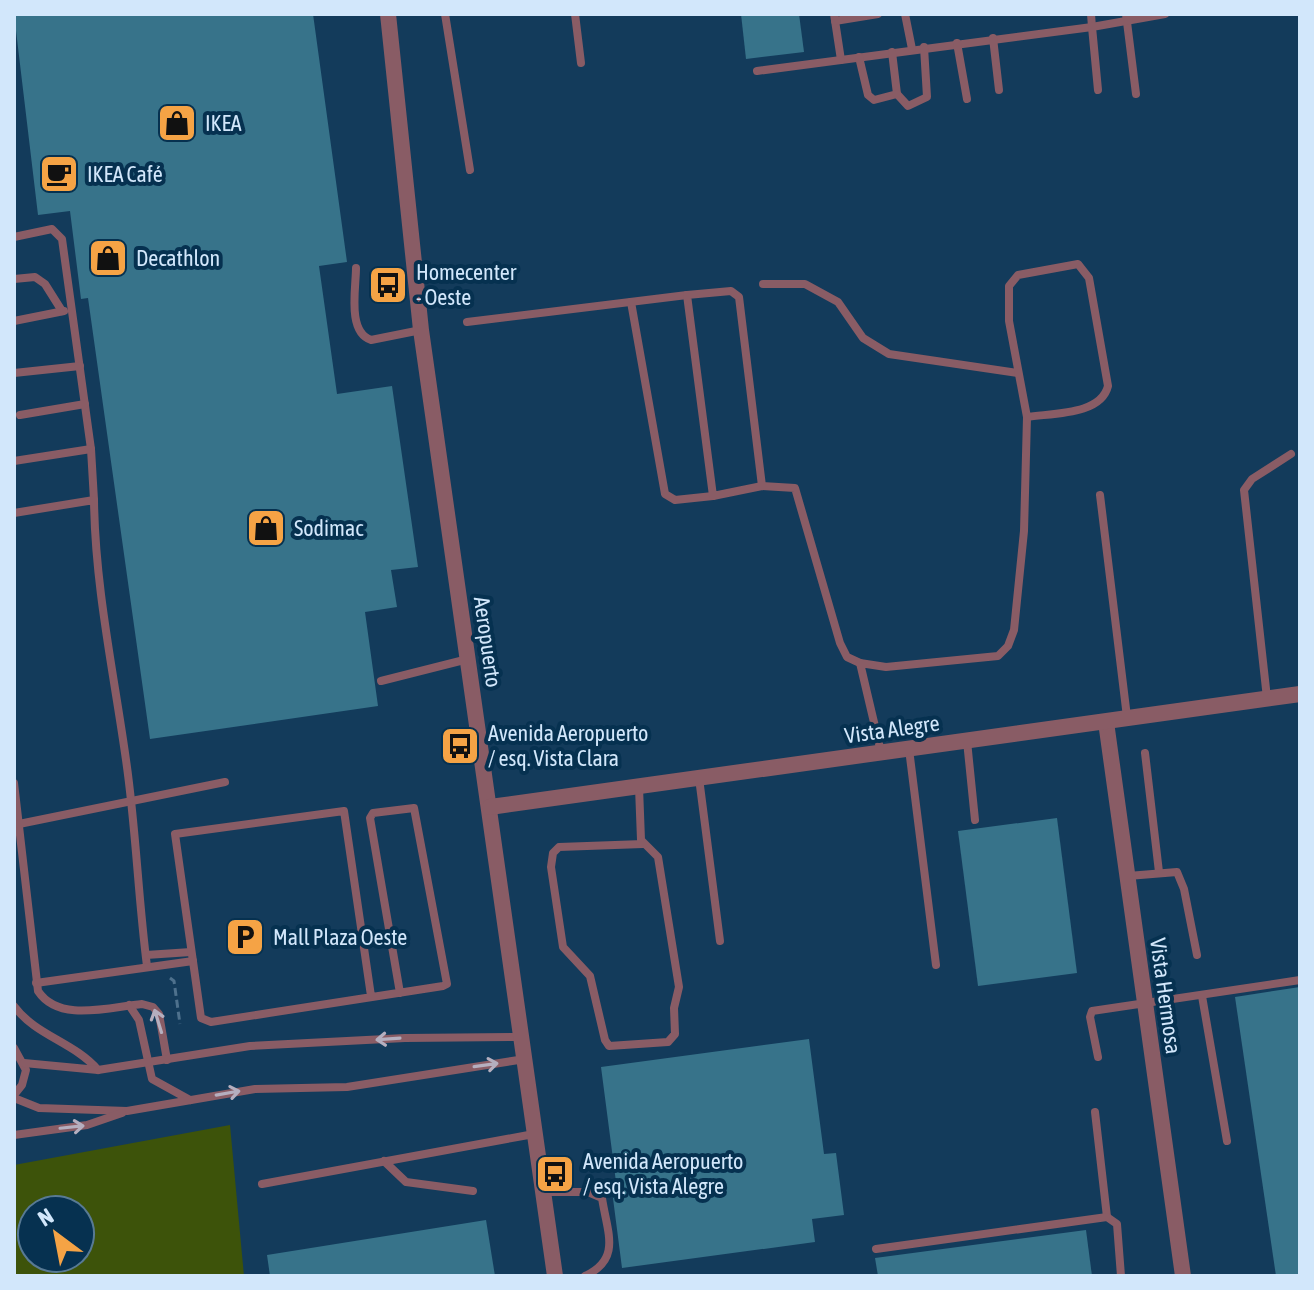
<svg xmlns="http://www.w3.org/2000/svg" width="1314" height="1290" font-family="'Asap Condensed',sans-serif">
<rect width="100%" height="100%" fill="#133b5b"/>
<path fill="#3d530a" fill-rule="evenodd" d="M230 1125 244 1276H14V1165ZM32 1210H80V1258H32Z"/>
<g fill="#37738a">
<polygon points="14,14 313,14 347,262 319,266 337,394 392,386 418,567 391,570 397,607 365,612 378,706 150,739 88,298 81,299 70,211 38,215"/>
<polygon points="741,14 799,14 804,52 746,59"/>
<polygon points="1057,818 1077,973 978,986 958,831"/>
<polygon points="1300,987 1300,1276 1276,1276 1235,997"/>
<polygon points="809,1039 824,1154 836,1153 844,1215 812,1219 815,1242 622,1268 611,1183 616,1182 601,1067"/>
<polygon points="486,1220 495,1276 270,1276 267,1255"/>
<polygon points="1086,1230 1092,1276 878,1276 875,1258"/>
</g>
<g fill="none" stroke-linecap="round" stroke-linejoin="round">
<polyline stroke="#4e718d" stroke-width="3" stroke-dasharray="8 4" stroke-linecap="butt" points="170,978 174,981 180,1024"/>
<g stroke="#895c65" stroke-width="8">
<polyline points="445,14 470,170"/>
<polyline points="575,14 581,63"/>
<polyline points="834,14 841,60 1092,27 1091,14"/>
<polyline points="905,14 912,49"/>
<polyline points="1126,14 1136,94"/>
<polyline points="835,21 878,14"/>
<polyline points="993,38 999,90"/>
<polyline points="957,43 967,99"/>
<polyline points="859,57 868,95 874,100 897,94 892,52"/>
<polyline points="757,71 841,60"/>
<polyline points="1098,90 1092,27 1165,14"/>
<polyline points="897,94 908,106 927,97 924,47"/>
<polyline points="14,237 52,229 62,239 91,449 94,500"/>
<path d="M356 268C356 288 347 332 371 340L421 330"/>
<polyline points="14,279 35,277 45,284 62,311"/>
<polyline points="763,284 805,284 838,302 863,338 889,354 1018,373"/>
<polyline points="631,302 665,494 675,500 713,496"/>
<polyline points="14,321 64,311"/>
<polyline points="467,322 687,295"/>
<polyline points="14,373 80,366"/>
<polyline points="20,415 85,404"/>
<polyline points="14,461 91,449"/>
<polyline points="762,486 739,297 731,291 687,295 713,496 762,486 795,488 840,643 847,657 860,663"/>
<polyline points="1100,495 1127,717"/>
<path d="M14 513 94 500C95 587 114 674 126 760 136 828 138 897 147 966"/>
<polyline points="381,681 468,659"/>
<polyline points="1267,698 1244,490 1252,479 1291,454"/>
<polyline points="967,741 975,820"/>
<polyline points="909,749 936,965"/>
<path d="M881 752 860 663 886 667 998 656 1008 646 1014 630 1024 531 1027 417 1009 321V286L1018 275 1078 264 1089 278 1108 386C1101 415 1053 413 1027 417"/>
<polyline points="1145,753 1159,872"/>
<polyline points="699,778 720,941"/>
<path d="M14 783 38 991C59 1023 109 1007 142 1004L153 1007 159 1014 167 1060"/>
<polyline points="639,787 641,840 658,857 679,987 674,1008 675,1034 668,1042 609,1046 605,1040 590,976 563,947 551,867 553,853 559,847 643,844"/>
<polyline points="19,824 225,782"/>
<polyline points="1128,876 1177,872 1184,889 1197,955"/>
<polyline points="146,955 191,952"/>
<polyline points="36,983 193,961"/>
<path d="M371 996 344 811 175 834 201 1018 211 1022C288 1010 366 998 443 986L447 984 414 808 373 813 370 818 400 993"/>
<polyline points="1202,996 1227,1141"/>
<polyline points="129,1005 139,1020 152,1079 190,1100"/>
<path d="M14 1006C36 1036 74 1042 98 1070"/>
<polyline points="14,1048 26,1070 22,1085 14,1095"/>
<polyline points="1098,1057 1090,1017 1092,1011 1300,980"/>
<polyline points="24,1063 98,1070 250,1046 405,1038 521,1037"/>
<polyline points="14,1098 39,1108 127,1111 255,1089 347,1087 525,1059"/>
<polyline points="1095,1112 1107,1217"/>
<polyline points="14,1135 87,1125 122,1113"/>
<polyline points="384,1161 406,1182 473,1191"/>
<polyline points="262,1184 534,1134"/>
<path d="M543 1192H588L602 1198C607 1232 622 1259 585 1276"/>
<polyline points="876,1249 1107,1217 1117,1224 1121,1276"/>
</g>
<g stroke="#895c65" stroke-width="16">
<polyline points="388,14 421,330 555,1276"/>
<polyline points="1106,722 1183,1276"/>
<polyline points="490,807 1300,694"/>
</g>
</g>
<defs><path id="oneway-shaft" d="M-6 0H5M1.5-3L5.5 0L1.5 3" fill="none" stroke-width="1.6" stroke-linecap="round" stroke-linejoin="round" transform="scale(2)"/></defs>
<g stroke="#b5afbf">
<use href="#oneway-shaft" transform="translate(158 1021) rotate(-107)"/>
<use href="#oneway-shaft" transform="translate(388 1039) rotate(176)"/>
<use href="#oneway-shaft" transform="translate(486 1065) rotate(-8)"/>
<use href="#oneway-shaft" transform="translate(228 1093) rotate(-10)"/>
<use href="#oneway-shaft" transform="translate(72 1127) rotate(-6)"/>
</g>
<defs>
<symbol id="shop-square" viewBox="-11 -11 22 22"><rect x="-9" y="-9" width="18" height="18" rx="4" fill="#f5a345" stroke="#063150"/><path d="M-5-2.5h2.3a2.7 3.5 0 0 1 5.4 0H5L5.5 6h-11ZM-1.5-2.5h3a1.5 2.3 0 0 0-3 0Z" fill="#111"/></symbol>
<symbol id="cafe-square" viewBox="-11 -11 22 22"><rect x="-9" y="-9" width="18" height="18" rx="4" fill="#f5a345" stroke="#063150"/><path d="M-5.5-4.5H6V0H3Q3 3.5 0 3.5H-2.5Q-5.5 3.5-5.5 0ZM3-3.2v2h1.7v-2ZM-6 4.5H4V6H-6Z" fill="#111"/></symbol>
<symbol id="bus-square" viewBox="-11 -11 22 22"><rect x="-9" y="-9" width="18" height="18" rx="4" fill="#f5a345" stroke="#063150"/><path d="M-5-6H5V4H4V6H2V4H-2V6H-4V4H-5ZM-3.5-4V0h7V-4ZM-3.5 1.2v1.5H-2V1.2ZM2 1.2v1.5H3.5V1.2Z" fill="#111"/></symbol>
<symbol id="parking-square" viewBox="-11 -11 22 22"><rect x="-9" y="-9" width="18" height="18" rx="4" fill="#f5a345" stroke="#063150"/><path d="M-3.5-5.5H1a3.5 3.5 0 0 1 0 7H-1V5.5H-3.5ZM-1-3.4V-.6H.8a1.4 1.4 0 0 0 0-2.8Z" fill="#111"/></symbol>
</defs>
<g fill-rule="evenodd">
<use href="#shop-square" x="155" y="101" width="44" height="44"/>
<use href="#cafe-square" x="37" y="152" width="44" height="44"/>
<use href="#shop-square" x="86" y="236" width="44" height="44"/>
<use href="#bus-square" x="366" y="263" width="44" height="44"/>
<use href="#shop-square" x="244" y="506" width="44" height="44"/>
<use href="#bus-square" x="438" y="724" width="44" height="44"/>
<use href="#parking-square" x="223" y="915" width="44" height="44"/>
<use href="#bus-square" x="533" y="1152" width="44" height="44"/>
</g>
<g text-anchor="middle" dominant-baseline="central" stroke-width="8" stroke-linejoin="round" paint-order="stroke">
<g font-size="22" fill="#d2e7fb" stroke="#063150" text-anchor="start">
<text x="205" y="123">IKEA</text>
<text x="87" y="174">IKEA Café</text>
<text x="136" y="258">Decathlon</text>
<text x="416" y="272">Homecenter<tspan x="416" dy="25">- Oeste</tspan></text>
<text x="294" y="528">Sodimac</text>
<text x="488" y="733">Avenida Aeropuerto<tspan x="488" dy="25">/ esq. Vista Clara</tspan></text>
<text x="273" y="937">Mall Plaza Oeste</text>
<text x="583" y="1161">Avenida Aeropuerto<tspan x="583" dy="25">/ esq. Vista Alegre</tspan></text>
</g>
<g font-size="22" fill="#d2e7fb" stroke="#063150">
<text transform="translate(488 642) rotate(82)">Aeropuerto</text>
<text transform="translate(892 729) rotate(-8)">Vista Alegre</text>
<text transform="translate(1166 996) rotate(82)">Vista Hermosa</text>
</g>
</g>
<rect width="1314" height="1290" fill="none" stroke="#d2e7fb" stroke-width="32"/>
<g transform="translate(56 1234) rotate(328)"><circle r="38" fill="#063150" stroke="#587a94" stroke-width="2"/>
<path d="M0-6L14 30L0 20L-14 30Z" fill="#f5a345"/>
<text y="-12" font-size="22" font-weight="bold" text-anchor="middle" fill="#d2e7fb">N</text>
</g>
</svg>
